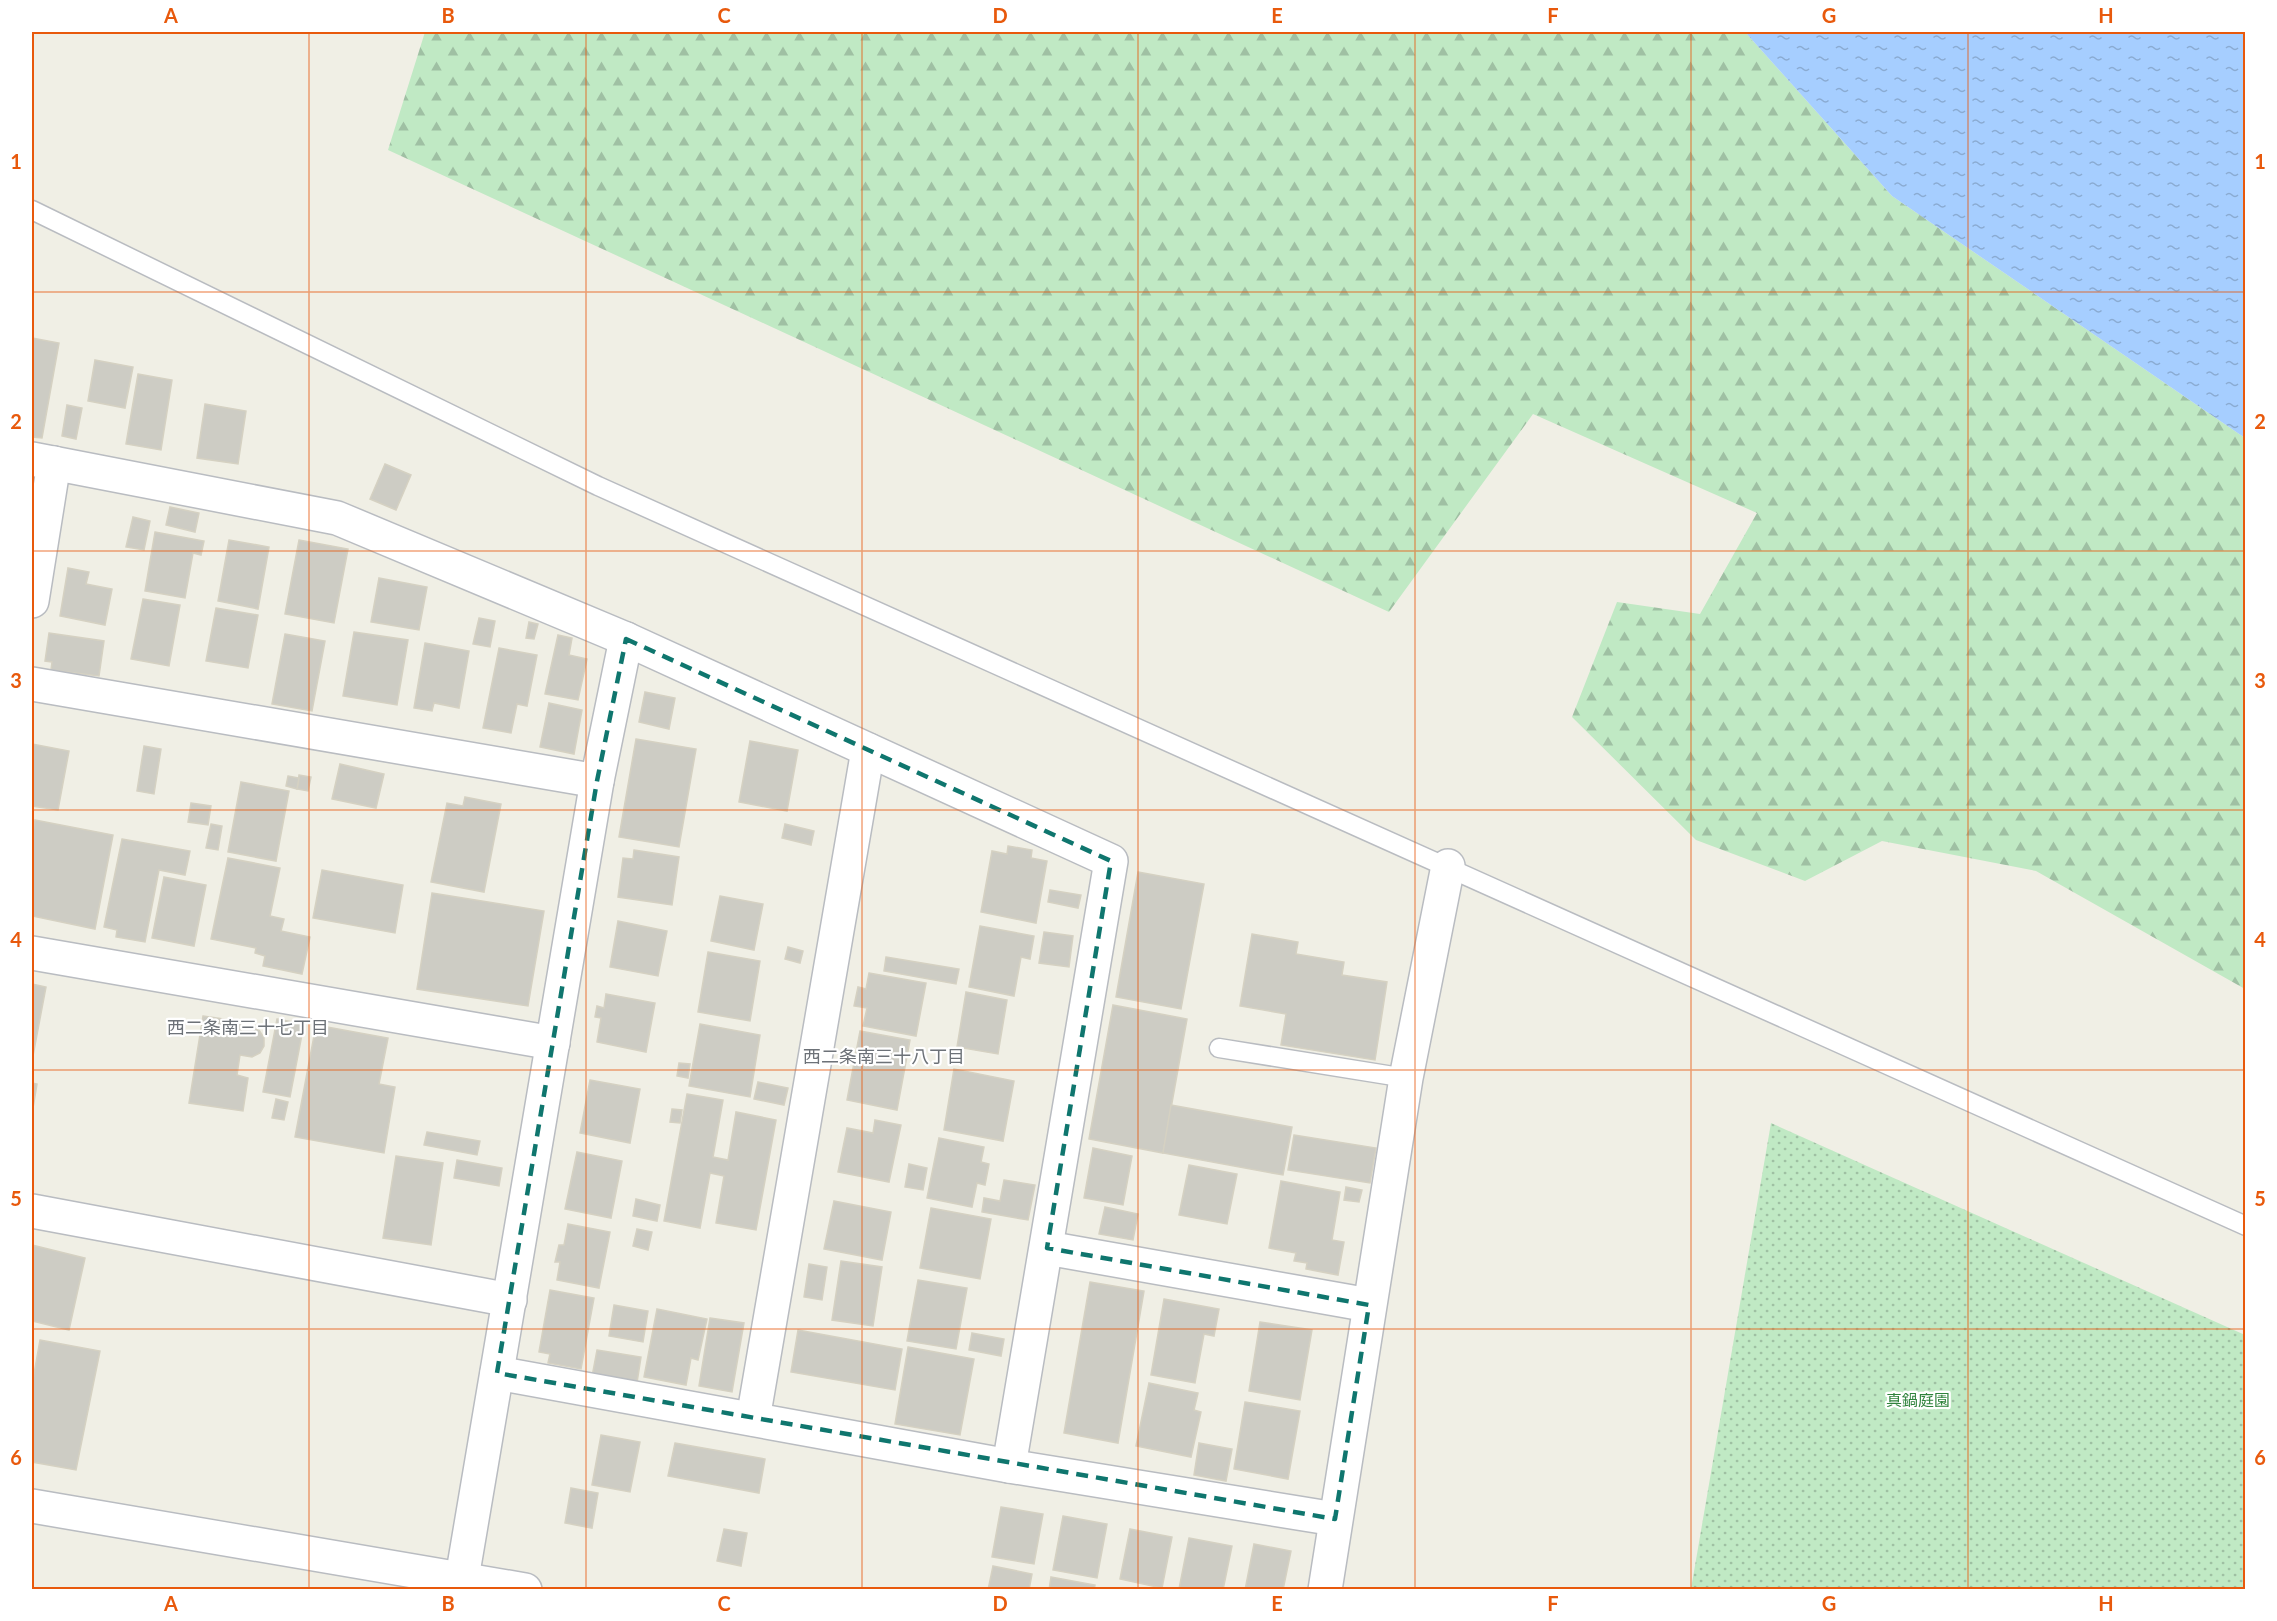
<svg xmlns="http://www.w3.org/2000/svg" width="2277" height="1621" font-family="Lato,'Noto Sans JP',sans-serif">
<defs>
<pattern id="forest-firs" width="22" height="20" patternUnits="userSpaceOnUse" patternTransform="scale(1.5)"><rect width="22" height="20" fill="#c0e9c4"/><path d="M5 1l3.5 6h-7zM16 11l3.5 6h-7z" fill="#9fc0a3"/></pattern>
<pattern id="garden-dots" width="8" height="8" patternUnits="userSpaceOnUse" patternTransform="scale(1.5)"><rect width="8" height="8" fill="#c0e9c4"/><path d="M2 2h.1M6 6h.1" fill="none" stroke="#9fc0a3" stroke-width="1.8" stroke-linecap="round"/></pattern>
<pattern id="water-ripples" width="26" height="14" patternUnits="userSpaceOnUse" patternTransform="scale(1.5)"><rect width="26" height="14" fill="#a6ceff"/><path d="M2 4q2-2 4 0t4 0M15 11q2-2 4 0t4 0" fill="none" stroke="#8aabd2"/></pattern>
</defs>
<rect width="100%" height="100%" fill="#f0efe5"/>
<polygon fill="url(#forest-firs)" points="425,32 1745,32 1892,196 2245,438 2245,989 2036,871 1882,841 1805,881 1696,840 1572,717 1617,602 1700,614 1757,513 1533,414 1389,612 388,150"/>
<polygon fill="url(#garden-dots)" points="1771,1123 2245,1335 2245,1589 1691,1589"/>
<polygon fill="url(#water-ripples)" points="1745,32 2245,32 2245,438 1892,196"/>
<g fill="#cdccc4" stroke="#d5d1c2" stroke-width="1.5">
<polygon points="32,338 59,343 42,438 32,437"/>
<polygon points="95,360 133,367 125,408 88,401"/>
<polygon points="138,374 172,380 161,450 126,444"/>
<polygon points="205,404 246,411 238,464 197,458"/>
<polygon points="67,405 82,408 76,439 62,436"/>
<polygon points="385,464 411,475 396,510 370,499"/>
<polygon points="170,507 199,513 195,532 166,525"/>
<polygon points="133,517 150,521 144,550 126,547"/>
<polygon points="155,532 204,541 201,555 193,553 185,598 145,591"/>
<polygon points="229,540 269,547 258,609 218,601"/>
<polygon points="299,540 348,549 334,623 285,614"/>
<polygon points="68,568 89,572 86,584 112,589 105,625 60,616"/>
<polygon points="379,578 427,587 419,630 371,622"/>
<polygon points="143,599 180,605 169,666 131,659"/>
<polygon points="216,608 258,615 248,668 206,661"/>
<polygon points="479,618 495,621 490,647 473,644"/>
<polygon points="529,622 538,624 534,639 526,638"/>
<polygon points="354,632 408,640 397,705 343,696"/>
<polygon points="49,633 104,641 99,676 51,670 52,662 45,661"/>
<polygon points="285,634 325,641 312,711 272,704"/>
<polygon points="558,635 572,638 569,655 587,659 578,700 545,694"/>
<polygon points="425,643 469,651 459,708 434,703 432,711 414,708"/>
<polygon points="499,648 537,655 527,706 517,704 511,733 483,728"/>
<polygon points="645,692 675,698 669,729 639,722"/>
<polygon points="549,703 582,710 574,754 540,747"/>
<polygon points="636,739 696,749 679,847 619,837"/>
<polygon points="750,741 798,750 787,811 739,802"/>
<polygon points="32,744 69,751 58,810 32,806"/>
<polygon points="144,746 161,749 154,794 137,791"/>
<polygon points="340,764 384,774 376,808 332,799"/>
<polygon points="299,775 311,777 308,791 297,789"/>
<polygon points="288,776 299,778 297,789 286,786"/>
<polygon points="241,782 289,791 276,861 228,852"/>
<polygon points="465,797 501,804 484,892 431,882 447,803 463,806"/>
<polygon points="191,803 211,806 208,825 188,822"/>
<polygon points="35,820 113,835 95,929 32,916 32,836"/>
<polygon points="211,824 222,826 218,850 206,848"/>
<polygon points="785,824 814,831 811,845 782,838"/>
<polygon points="122,839 190,851 185,875 159,870 145,942 116,937 117,930 104,927"/>
<polygon points="1008,846 1032,850 1031,858 1047,861 1036,923 981,912 992,851 1007,854"/>
<polygon points="634,850 679,857 672,905 618,897 623,858 633,859"/>
<polygon points="228,858 280,868 270,916 284,919 281,931 310,937 302,974 263,966 265,956 255,953 256,948 211,939"/>
<polygon points="322,870 403,885 395,933 313,918"/>
<polygon points="1138,872 1204,884 1181,1009 1116,997"/>
<polygon points="164,877 206,885 194,946 152,938"/>
<polygon points="1050,890 1081,895 1078,908 1048,902"/>
<polygon points="432,893 544,911 528,1006 417,989"/>
<polygon points="720,896 763,904 754,950 711,941"/>
<polygon points="618,921 667,931 658,976 610,967"/>
<polygon points="980,926 1034,936 1030,959 1021,957 1014,996 969,987"/>
<polygon points="1044,932 1073,936 1069,967 1039,963"/>
<polygon points="1252,934 1298,942 1296,954 1344,962 1342,975 1387,982 1375,1060 1281,1045 1286,1014 1240,1006"/>
<polygon points="788,947 803,951 800,963 785,959"/>
<polygon points="708,952 760,961 750,1021 698,1012"/>
<polygon points="886,957 959,969 956,984 884,971"/>
<polygon points="869,973 926,983 916,1036 863,1026 867,1008 854,1006 858,987 866,989"/>
<polygon points="32,984 46,987 32,1061"/>
<polygon points="966,992 1007,1000 998,1054 957,1047"/>
<polygon points="606,994 655,1003 646,1052 597,1042 601,1018 595,1017 597,1006 604,1008"/>
<polygon points="1113,1005 1187,1019 1163,1153 1089,1139"/>
<polygon points="203,1016 245,1022 244,1026 252,1026 259,1030 264,1038 264,1046 260,1053 252,1057 240,1055 237,1075 248,1078 243,1111 189,1103"/>
<polygon points="277,1019 304,1024 290,1097 263,1092"/>
<polygon points="700,1024 760,1035 750,1097 689,1086"/>
<polygon points="316,1025 388,1038 379,1084 395,1087 384,1153 295,1137"/>
<polygon points="860,1031 910,1040 897,1110 847,1100"/>
<polygon points="679,1063 690,1064 688,1078 677,1076"/>
<polygon points="954,1069 1014,1081 1003,1141 944,1130"/>
<polygon points="590,1080 640,1089 630,1143 580,1133"/>
<polygon points="758,1082 788,1088 784,1105 754,1099"/>
<polygon points="32,1083 37,1084 32,1114"/>
<polygon points="687,1094 723,1100 713,1157 728,1160 736,1112 776,1120 756,1230 716,1223 724,1176 710,1173 700,1228 664,1221"/>
<polygon points="276,1099 288,1102 284,1120 272,1118"/>
<polygon points="1171,1105 1292,1127 1283,1175 1163,1153"/>
<polygon points="672,1109 682,1110 680,1123 670,1122"/>
<polygon points="875,1120 901,1125 889,1182 838,1172 847,1128 873,1133"/>
<polygon points="427,1132 480,1141 477,1155 424,1145"/>
<polygon points="1294,1135 1376,1148 1370,1183 1288,1170"/>
<polygon points="939,1138 984,1147 981,1162 989,1164 985,1185 977,1183 972,1207 927,1198"/>
<polygon points="1093,1148 1132,1156 1123,1205 1084,1198"/>
<polygon points="577,1152 622,1161 611,1218 565,1209"/>
<polygon points="396,1156 443,1163 431,1245 383,1238"/>
<polygon points="457,1160 502,1168 499,1186 454,1178"/>
<polygon points="909,1164 927,1168 923,1190 905,1187"/>
<polygon points="1189,1165 1237,1174 1227,1224 1179,1215"/>
<polygon points="1004,1180 1035,1185 1028,1220 982,1212 984,1198 1000,1201"/>
<polygon points="1281,1181 1340,1192 1332,1240 1344,1242 1338,1275 1306,1269 1307,1263 1294,1261 1296,1253 1269,1248"/>
<polygon points="1346,1187 1362,1190 1359,1202 1344,1200"/>
<polygon points="636,1199 660,1205 657,1221 633,1216"/>
<polygon points="834,1201 891,1212 882,1260 824,1249"/>
<polygon points="1105,1207 1138,1214 1133,1240 1099,1234"/>
<polygon points="931,1208 991,1219 980,1279 920,1268"/>
<polygon points="568,1224 610,1232 599,1288 557,1280 560,1262 555,1262 559,1245 564,1245"/>
<polygon points="637,1229 652,1232 648,1250 633,1246"/>
<polygon points="32,1245 85,1258 69,1330 32,1321"/>
<polygon points="841,1261 882,1267 873,1326 832,1320"/>
<polygon points="809,1264 827,1267 822,1300 804,1297"/>
<polygon points="918,1280 967,1288 956,1349 907,1341"/>
<polygon points="1090,1282 1144,1291 1118,1443 1064,1433"/>
<polygon points="550,1290 594,1298 581,1369 548,1363 550,1354 539,1352"/>
<polygon points="1164,1299 1219,1309 1214,1336 1204,1334 1195,1383 1151,1375"/>
<polygon points="614,1305 648,1311 643,1342 609,1336"/>
<polygon points="657,1309 707,1319 698,1360 691,1358 686,1385 644,1377"/>
<polygon points="710,1318 744,1323 732,1392 699,1386"/>
<polygon points="1260,1322 1312,1330 1300,1400 1249,1391"/>
<polygon points="798,1330 902,1349 895,1390 791,1372"/>
<polygon points="972,1333 1004,1339 1001,1356 969,1350"/>
<polygon points="40,1340 100,1351 76,1470 32,1462 32,1385"/>
<polygon points="908,1347 974,1359 960,1435 895,1424"/>
<polygon points="597,1350 641,1357 636,1389 591,1382"/>
<polygon points="1149,1383 1198,1393 1194,1410 1201,1412 1191,1457 1136,1446"/>
<polygon points="1245,1402 1300,1411 1288,1479 1234,1469"/>
<polygon points="601,1435 640,1442 630,1492 592,1485"/>
<polygon points="675,1443 765,1459 759,1493 668,1476"/>
<polygon points="1199,1443 1232,1449 1226,1481 1194,1475"/>
<polygon points="571,1488 598,1493 592,1528 565,1523"/>
<polygon points="1001,1507 1043,1514 1034,1564 992,1557"/>
<polygon points="1063,1516 1107,1524 1097,1578 1053,1570"/>
<polygon points="724,1529 747,1533 741,1566 717,1561"/>
<polygon points="1130,1529 1172,1537 1162,1588 1120,1579"/>
<polygon points="1189,1538 1232,1546 1223,1590 1179,1589"/>
<polygon points="1254,1544 1291,1551 1283,1590 1245,1590"/>
<polygon points="993,1566 1032,1574 1029,1590 988,1590"/>
<polygon points="1051,1577 1095,1585 1094,1590 1049,1590"/>
</g>
<g fill="none" stroke-linecap="round" stroke-linejoin="round">
<defs>
<g id="service">
<polyline points="32,210 598,486 2246,1226"/>
<polyline points="1219,1048 1406,1078"/>
</g>
<g id="minor">
<polyline points="32,459 337,518 626,639 1111,861 1009,1466"/>
<polyline points="32,601 54,463"/>
<polyline points="32,684 597,781"/>
<polyline points="32,953 553,1043"/>
<polyline points="32,1211 510,1300"/>
<polyline points="1047,1248 1369,1305"/>
<polyline points="497,1373 1009,1466 1335,1519"/>
<polyline points="753,1419 868,750"/>
<polyline points="32,1506 525,1590"/>
<polyline points="460,1590 597,781 626,639"/>
</g>
<polyline id="tertiary" points="1325,1590 1406,1078 1448,866"/>
</defs>
<use href="#service" stroke="#b9bcc1" stroke-width="21"/>
<use href="#minor" stroke="#b9bcc1" stroke-width="36"/>
<use href="#tertiary" stroke="#b9bcc1" stroke-width="36"/>
<use href="#service" stroke="#fff" stroke-width="18"/>
<use href="#minor" stroke="#fff" stroke-width="33"/>
<use href="#tertiary" stroke="#fff" stroke-width="33"/>
</g>
<path fill="none" stroke="#0f766e" stroke-width="4.5" stroke-dasharray="12 8" stroke-linejoin="round" d="M626 639 1111 861 1047 1248 1369 1305 1335 1519 497 1373 597 781Z"/>
<path fill="none" stroke="#e8590c" stroke-width="1.5" stroke-opacity="0.55" d="M309 32V1590M586 32V1590M862 32V1590M1138 32V1590M1415 32V1590M1691 32V1590M1968 32V1590M32 292H2246M32 551H2246M32 810H2246M32 1070H2246M32 1329H2246"/>
<g text-anchor="middle" dominant-baseline="central" stroke-width="4.5" stroke-linejoin="round" paint-order="stroke">
<g font-size="16" fill="#2f833c" stroke="#fff">
<text x="1918" y="1399">真鍋庭園</text>
</g>
<g font-size="18" fill="#6d7278" stroke="#fff">
<text x="248" y="1027">西二条南三十七丁目</text>
<text x="884" y="1056">西二条南三十八丁目</text>
</g>
</g>
<rect width="2277" height="1621" fill="none" stroke="#ffffff" stroke-width="66"/>
<rect x="33" y="33" width="2211" height="1555" fill="none" stroke="#e8590c" stroke-width="2"/>
<g font-size="20" text-anchor="middle" font-weight="bold" fill="#e8590c">
<text x="171" y="23">A</text>
<text x="448" y="23">B</text>
<text x="724" y="23">C</text>
<text x="1000" y="23">D</text>
<text x="1277" y="23">E</text>
<text x="1553" y="23">F</text>
<text x="1829" y="23">G</text>
<text x="2106" y="23">H</text>
<text x="16" y="169">1</text>
<text x="2260" y="169">1</text>
<text x="16" y="429">2</text>
<text x="2260" y="429">2</text>
<text x="16" y="688">3</text>
<text x="2260" y="688">3</text>
<text x="16" y="947">4</text>
<text x="2260" y="947">4</text>
<text x="16" y="1206">5</text>
<text x="2260" y="1206">5</text>
<text x="16" y="1465">6</text>
<text x="2260" y="1465">6</text>
<text x="171" y="1611">A</text>
<text x="448" y="1611">B</text>
<text x="724" y="1611">C</text>
<text x="1000" y="1611">D</text>
<text x="1277" y="1611">E</text>
<text x="1553" y="1611">F</text>
<text x="1829" y="1611">G</text>
<text x="2106" y="1611">H</text>
</g>
</svg>
